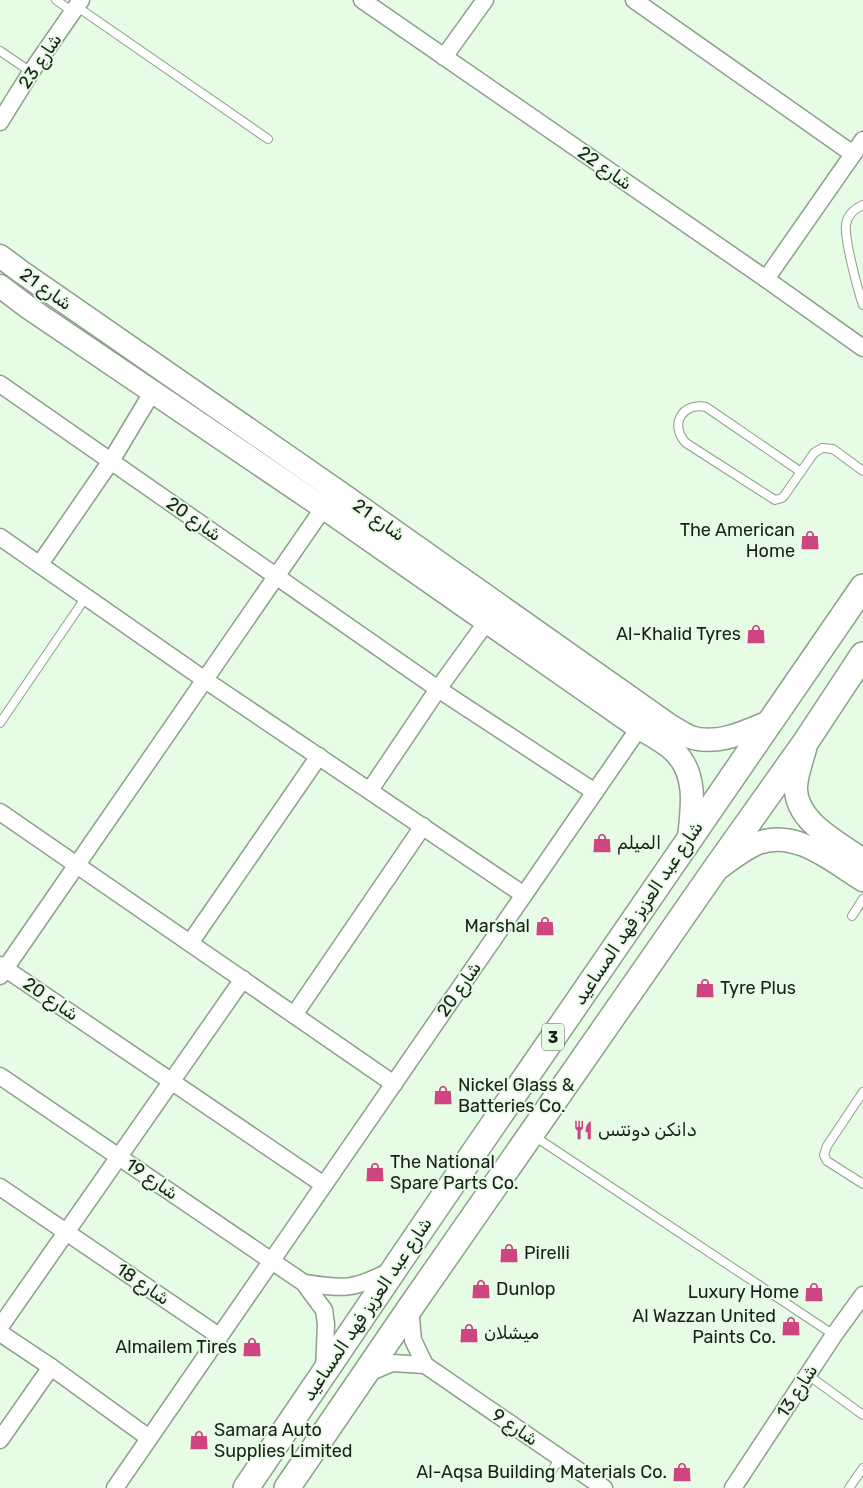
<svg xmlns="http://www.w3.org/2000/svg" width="863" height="1488" font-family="Rubik,Vazirmatn,sans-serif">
<rect width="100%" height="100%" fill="#e6fce4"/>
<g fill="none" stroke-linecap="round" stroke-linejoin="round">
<defs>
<g id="lane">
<polyline points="56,0 73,12"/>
<polyline points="76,6 268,139"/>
<polyline points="0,51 31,72"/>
<path d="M863 205C854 209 847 215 846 225 844 238 858 291 863 305"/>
<path d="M801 472 706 407C682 402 669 425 686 443L775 500 782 498 784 496 814 453 822 448 833 449 863 471"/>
<polyline points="0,723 86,597"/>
<polyline points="852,916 863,899"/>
<polyline points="863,1092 827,1146 824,1155 827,1161 863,1184"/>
<polyline points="534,1136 834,1335"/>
<polyline points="808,1375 863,1415"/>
<polyline points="549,1475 560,1458"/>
<polyline points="849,1488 863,1468"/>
</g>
<g id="street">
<polyline points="362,0 766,279 863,348"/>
<polyline points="634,0 853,154"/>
<polyline points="444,57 485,0"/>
<polyline points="0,122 31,72 81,0"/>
<polyline points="766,279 863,140"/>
<polyline points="0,384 438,689 595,792"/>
<polyline points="0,537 205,680 524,895"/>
<polyline points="40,564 111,461 153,391"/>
<polyline points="370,790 438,689 493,613"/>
<polyline points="0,812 394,1084"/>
<polyline points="190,943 319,756"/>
<polyline points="0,965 324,1185"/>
<polyline points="0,976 329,500"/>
<polyline points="294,1015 423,826"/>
<polyline points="0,1076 304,1283 324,1310 326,1324 324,1371"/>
<polyline points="0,1187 219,1336"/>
<path d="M304 1283C345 1289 353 1290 390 1271"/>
<polyline points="410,1308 413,1340 425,1365 604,1488"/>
<polyline points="0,1327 243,979"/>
<polyline points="0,1333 51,1367 149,1438"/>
<polyline points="364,1375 392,1363 425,1365"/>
<polyline points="0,1440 51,1367"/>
<polyline points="115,1488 639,728"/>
<polyline points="733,1488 834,1335 863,1295"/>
</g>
<g id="secondary">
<path d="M0 256 20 271 336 490 669 725C676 729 683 734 690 737 717 746 745 732 769 722"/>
<path d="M0 286 29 308 324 508 639 728C651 735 665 742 675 752 698 775 692 809 689 838"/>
<path d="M806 745C803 758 797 772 796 786 794 821 838 842 863 860"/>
<path d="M719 868C731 859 744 849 758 843 796 829 832 861 863 880"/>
</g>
<g id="primary">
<polyline points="246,1488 431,1215 863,587"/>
<polyline points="287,1488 410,1308 714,871 807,740 863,655"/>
</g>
</defs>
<use href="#lane" stroke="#8ca08a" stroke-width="10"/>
<use href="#street" stroke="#8ca08a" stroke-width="19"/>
<use href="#secondary" stroke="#8ca08a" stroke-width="25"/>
<use href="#primary" stroke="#8ca08a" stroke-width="28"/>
<use href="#lane" stroke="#fff" stroke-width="8"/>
<use href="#street" stroke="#fff" stroke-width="16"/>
<use href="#secondary" stroke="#fff" stroke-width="22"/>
<use href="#primary" stroke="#fff" stroke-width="25"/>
</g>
<defs>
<symbol id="shop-bare" viewBox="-9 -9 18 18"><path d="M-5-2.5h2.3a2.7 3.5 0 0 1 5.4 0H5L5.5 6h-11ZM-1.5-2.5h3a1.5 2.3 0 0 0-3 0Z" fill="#ce4581" stroke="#e6fce4" stroke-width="2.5" paint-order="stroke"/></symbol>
<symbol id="restaurant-bare" viewBox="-9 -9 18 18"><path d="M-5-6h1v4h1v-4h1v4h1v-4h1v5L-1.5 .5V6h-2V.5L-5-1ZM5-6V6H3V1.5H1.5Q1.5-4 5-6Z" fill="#ce4581" stroke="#e6fce4" stroke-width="2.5" paint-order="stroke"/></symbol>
</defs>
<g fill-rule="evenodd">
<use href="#shop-bare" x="796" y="526" width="28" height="28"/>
<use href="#shop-bare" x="742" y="620" width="28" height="28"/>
<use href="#shop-bare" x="588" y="829" width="28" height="28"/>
<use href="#shop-bare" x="531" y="912" width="28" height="28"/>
<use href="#shop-bare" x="691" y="974" width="28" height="28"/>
<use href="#shop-bare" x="429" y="1081" width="28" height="28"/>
<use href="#restaurant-bare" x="569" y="1116" width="28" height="28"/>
<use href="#shop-bare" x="361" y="1158" width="28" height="28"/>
<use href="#shop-bare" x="495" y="1239" width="28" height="28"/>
<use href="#shop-bare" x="467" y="1275" width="28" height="28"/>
<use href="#shop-bare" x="800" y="1278" width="28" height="28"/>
<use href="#shop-bare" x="777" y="1312" width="28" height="28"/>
<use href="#shop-bare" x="455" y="1319" width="28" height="28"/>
<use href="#shop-bare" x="238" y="1333" width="28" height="28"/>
<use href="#shop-bare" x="185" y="1426" width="28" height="28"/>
<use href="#shop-bare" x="668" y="1458" width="28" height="28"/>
</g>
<g text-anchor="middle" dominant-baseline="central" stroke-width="4" stroke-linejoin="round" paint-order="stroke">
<rect fill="#e6fce4" stroke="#566255" stroke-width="1" x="542" y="1023.5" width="22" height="27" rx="4"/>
<g font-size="16" font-weight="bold" fill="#192018">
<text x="553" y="1037">3</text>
</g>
<g font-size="18" fill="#192018" stroke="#e6fce4">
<text transform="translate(40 61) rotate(-56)">شارع 23</text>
<text transform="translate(605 168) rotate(35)">شارع 22</text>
<text transform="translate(46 289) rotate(35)">شارع 21</text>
<text transform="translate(194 519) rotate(35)">شارع 20</text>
<text transform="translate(379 520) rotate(35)">شارع 21</text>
<text transform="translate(638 913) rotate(-56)">شارع عبد العزيز فهد المساعيد</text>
<text transform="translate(459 989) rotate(-55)">شارع 20</text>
<text transform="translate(51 999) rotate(34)">شارع 20</text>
<text transform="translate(152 1179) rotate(34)">شارع 19</text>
<text transform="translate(143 1284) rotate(34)">شارع 18</text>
<text transform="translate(367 1309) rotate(-56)">شارع عبد العزيز فهد المساعيد</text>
<text transform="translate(797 1391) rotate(-57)">شارع 13</text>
<text transform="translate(515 1427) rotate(34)">شارع 9</text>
</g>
<g font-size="18" fill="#192018" stroke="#e6fce4" text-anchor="start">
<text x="795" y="530" text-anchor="end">The American<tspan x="795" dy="21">Home</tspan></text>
<text x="741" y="634" text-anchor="end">Al-Khalid Tyres</text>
<text x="617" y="843">الميلم</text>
<text x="530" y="926" text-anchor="end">Marshal</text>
<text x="720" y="988">Tyre Plus</text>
<text x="458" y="1085">Nickel Glass &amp;<tspan x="458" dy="21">Batteries Co.</tspan></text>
<text x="598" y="1130">دانكن دونتس</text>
<text x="390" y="1162">The National<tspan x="390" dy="21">Spare Parts Co.</tspan></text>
<text x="524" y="1253">Pirelli</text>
<text x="496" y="1289">Dunlop</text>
<text x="799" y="1292" text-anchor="end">Luxury Home</text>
<text x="776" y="1316" text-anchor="end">Al Wazzan United<tspan x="776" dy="21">Paints Co.</tspan></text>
<text x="484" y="1333">ميشلان</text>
<text x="237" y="1347" text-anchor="end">Almailem Tires</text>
<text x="214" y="1430">Samara Auto<tspan x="214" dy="21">Supplies Limited</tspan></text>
<text x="667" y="1472" text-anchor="end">Al-Aqsa Building Materials Co.</text>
</g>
</g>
</svg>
